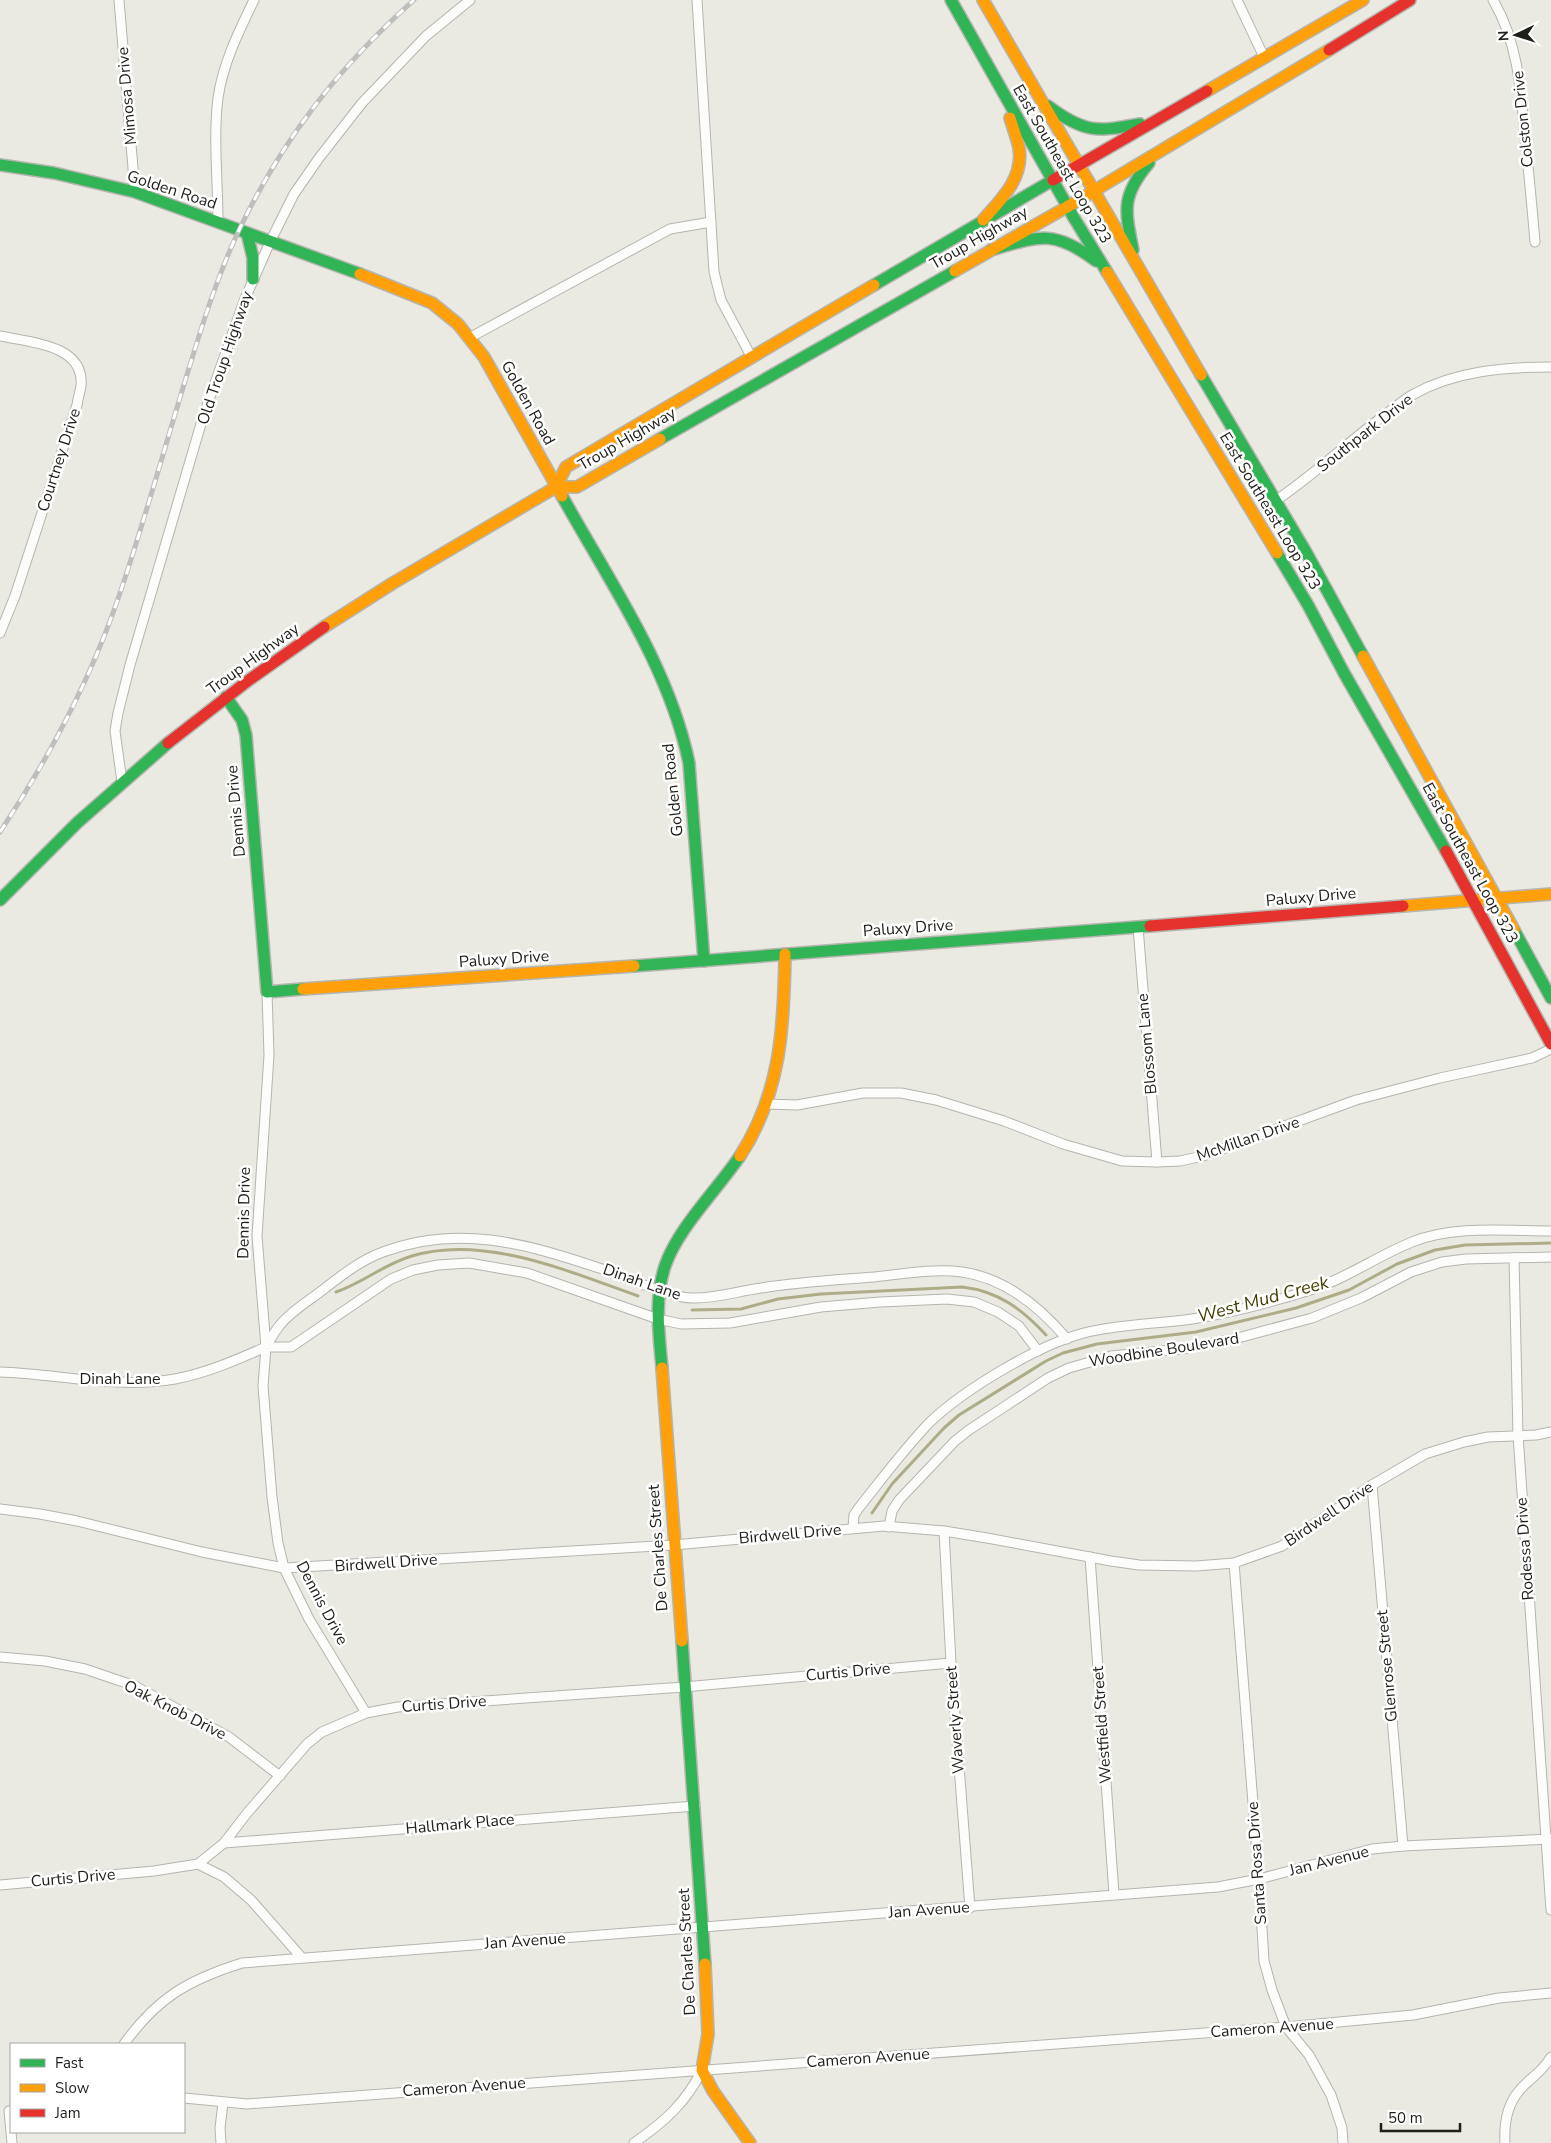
<svg xmlns="http://www.w3.org/2000/svg" width="1551" height="2143" font-family="'Nunito Sans',sans-serif">
<rect width="100%" height="100%" fill="#eaeae2"/>
<g fill="none" stroke-linecap="round" stroke-linejoin="round">
<g stroke="#aeac88" stroke-width="3">
<path d="M336 1292C363 1283 384 1264 412 1256 484 1234 570 1272 638 1296"/>
<path d="M692 1310 741 1309 778 1299 821 1294 962 1287C998 1291 1022 1309 1046 1335"/>
<polyline points="872,1513 892,1484 944,1428 959,1415 1046,1361 1063,1353 1097,1344 1196,1332 1296,1308 1349,1290 1397,1264 1435,1250 1465,1245 1551,1243"/>
</g>
<defs>
<g id="street">
<polyline points="119,0 135,192"/>
<polyline points="697,0 714,272 721,300 752,358"/>
<polyline points="1237,0 1264,57"/>
<path d="M1493 0C1518 42 1521 91 1525 138 1529 173 1532 207 1535 242"/>
<path d="M218 222C218 181 213 138 218 98 223 63 239 31 254 0"/>
<path d="M0 336C28 342 85 344 81 386 80 392 78 398 77 405L15 596 0 633"/>
<polyline points="469,338 670,229 711,222"/>
<path d="M1275 501C1314 475 1348 442 1386 414 1395 408 1404 399 1414 394 1455 371 1505 367 1551 367"/>
<polyline points="122,782 115,731 118,713 130,665 203,417 244,301 270,242 294,194 319,158 362,103 426,36 470,0"/>
<polyline points="1138,927 1157,1162"/>
<polyline points="267,992 269,1055 257,1236 266,1347 263,1386 272,1497 278,1543 284,1568 309,1619 366,1713"/>
<polyline points="766,1104 797,1105 863,1093 901,1093 936,1100 1004,1121 1063,1144 1122,1161 1157,1162 1180,1161 1203,1156 1356,1100 1440,1078 1532,1058 1551,1049"/>
<polyline points="1514,1258 1518,1435 1551,1910"/>
<path d="M1038 1351 1019 1326 998 1312 974 1302 947 1299 880 1302 821 1307 730 1323 681 1324 658 1319 527 1273 469 1263 438 1265 413 1270 391 1279 291 1347H266C270 1340 274 1332 280 1325 291 1311 310 1300 324 1289 342 1275 361 1260 383 1252 457 1224 524 1243 596 1267 620 1274 670 1298 692 1298 716 1299 738 1291 761 1288 799 1282 837 1280 874 1277 902 1274 934 1268 962 1272 1005 1278 1040 1307 1067 1339"/>
<path d="M0 1372C59 1374 117 1389 175 1379 207 1373 236 1360 266 1347"/>
<polyline points="1372,1485 1403,1846"/>
<polyline points="0,1509 40,1514 77,1521 202,1552 284,1568 674,1545 884,1526 944,1531 987,1538 1111,1561 1139,1565 1196,1566 1234,1563 1282,1546 1372,1485 1425,1454 1464,1442 1488,1437 1536,1435 1551,1432"/>
<polyline points="889,1527 892,1511 899,1500 955,1441 969,1430 1048,1378 1069,1368 1111,1356 1182,1349 1234,1339 1312,1318 1361,1298 1411,1272 1442,1262 1466,1259 1551,1257"/>
<path d="M853 1528 854 1515 858 1509C881 1480 904 1449 930 1422 965 1389 1038 1345 1084 1333 1119 1324 1157 1324 1192 1319 1232 1313 1272 1302 1310 1290 1346 1279 1377 1256 1412 1242 1454 1225 1506 1231 1551 1231"/>
<polyline points="944,1531 951,1663 970,1908"/>
<polyline points="1090,1557 1114,1894"/>
<polyline points="1234,1563 1259,1879 1264,1961 1272,1990 1286,2027 1309,2055 1331,2095 1342,2128 1343,2143"/>
<polyline points="0,1657 45,1661 85,1669 135,1686 229,1737 280,1776"/>
<polyline points="224,1843 695,1806"/>
<polyline points="198,1864 224,1877 251,1900 302,1958"/>
<polyline points="0,1885 154,1871 198,1864 224,1843 248,1812 307,1744 322,1732 366,1713 398,1707 684,1687 951,1663"/>
<path d="M124 2044C157 1998 188 1980 242 1963L1218 1887 1259 1879 1372 1849 1403 1846 1551 1839"/>
<polyline points="184,2098 247,2104 1286,2027 1413,2015 1499,1998 1551,1993"/>
<polyline points="9,2111 12,2143"/>
<polyline points="221,2143 220,2128 223,2103"/>
<path d="M634 2143C664 2122 686 2103 702 2070"/>
<path d="M1505 2143C1504 2125 1507 2105 1519 2091 1530 2077 1540 2075 1551 2057"/>
</g>
<g id="fast">
<polyline points="951,0 1074,218 1107,272"/>
<path d="M1048 106C1084 133 1097 132 1140 124"/>
<polyline points="0,165 54,173 135,192 360,274"/>
<polyline points="247,233 253,258 253,279"/>
<path d="M991 250C1039 236 1054 229 1096 261"/>
<path d="M1133 250C1125 210 1121 196 1149 163"/>
<polyline points="874,285 1053,180"/>
<polyline points="1201,375 1306,552 1363,656"/>
<polyline points="660,439 955,271"/>
<path d="M562 496C609 581 669 666 689 763L704 961"/>
<polyline points="1277,553 1308,605 1344,673 1446,851"/>
<polyline points="226,697 242,720 246,735 267,992 303,989"/>
<polyline points="0,900 77,823 168,743"/>
<polyline points="1514,930 1551,998"/>
<polyline points="634,966 1150,926"/>
<path d="M662 1368C659 1335 654 1299 665 1266 678 1228 717 1190 740 1156"/>
<polyline points="682,1641 705,1964"/>
</g>
<g id="slow">
<polyline points="983,0 1201,375"/>
<polyline points="1207,91 1363,0"/>
<polyline points="1067,207 1329,50"/>
<path d="M983 220C1001 200 1024 178 1019 148 1017 138 1013 128 1010 118"/>
<polyline points="955,271 1067,207"/>
<polyline points="1107,272 1277,553"/>
<polyline points="360,274 432,303 458,324 484,357 562,496"/>
<polyline points="556,487 566,467 874,285"/>
<polyline points="324,627 393,583 556,487 577,487 660,439"/>
<polyline points="1363,656 1514,930"/>
<polyline points="1403,906 1551,894"/>
<polyline points="303,989 634,966"/>
<path d="M740 1156C781 1093 784 1027 785 954"/>
<polyline points="662,1368 682,1641"/>
<polyline points="705,1964 708,2034 702,2070 713,2091 750,2143"/>
</g>
<g id="jam">
<polyline points="1329,50 1410,0"/>
<polyline points="1053,180 1207,91"/>
<polyline points="168,743 249,680 324,627"/>
<polyline points="1446,851 1551,1044"/>
<polyline points="1150,926 1403,906"/>
</g>
</defs>
<use href="#street" stroke="#b5b5af" stroke-width="11"/>
<use href="#fast" stroke="#b5b5af" stroke-width="14"/>
<use href="#slow" stroke="#b5b5af" stroke-width="14"/>
<use href="#jam" stroke="#b5b5af" stroke-width="14"/>
<use href="#street" stroke="#fcfcfb" stroke-width="9"/>
<use href="#fast" stroke="#30b455" stroke-width="11"/>
<use href="#slow" stroke="#ff9f0a" stroke-width="11"/>
<use href="#jam" stroke="#e5322d" stroke-width="11"/>
<defs>
<path id="rail" d="M0 832C49 758 90 681 119 596 145 520 166 442 190 365 204 319 219 272 240 228 284 137 339 67 414 0"/>
</defs>
<use href="#rail" stroke="#bebebc" stroke-width="5"/>
<use href="#rail" stroke="#fff" stroke-width="3" stroke-dasharray="9" stroke-linecap="butt"/>
</g>
<g text-anchor="middle" dominant-baseline="central" stroke-width="5" stroke-linejoin="round" paint-order="stroke">
<g font-size="16" fill="#1f1f1a" stroke="#fff">
<text transform="translate(127 96) rotate(-95)">Mimosa Drive</text>
<text transform="translate(1523 119) rotate(-96)">Colston Drive</text>
<text transform="translate(1062 164) rotate(60)">East Southeast Loop 323</text>
<text transform="translate(172 190) rotate(18)">Golden Road</text>
<text transform="translate(979 238) rotate(-30)">Troup Highway</text>
<text transform="translate(225 358) rotate(-71)">Old Troup Highway</text>
<text transform="translate(528 403) rotate(61)">Golden Road</text>
<text transform="translate(1365 433) rotate(-38)">Southpark Drive</text>
<text transform="translate(627 439) rotate(-30)">Troup Highway</text>
<text transform="translate(59 460) rotate(-72)">Courtney Drive</text>
<text transform="translate(1270 511) rotate(59)">East Southeast Loop 323</text>
<text transform="translate(253 659) rotate(-36)">Troup Highway</text>
<text transform="translate(673 790) rotate(-96)">Golden Road</text>
<text transform="translate(236 811) rotate(-95)">Dennis Drive</text>
<text transform="translate(1470 863) rotate(61)">East Southeast Loop 323</text>
<text transform="translate(1311 897) rotate(-5)">Paluxy Drive</text>
<text transform="translate(908 928) rotate(-4)">Paluxy Drive</text>
<text transform="translate(504 959) rotate(-4)">Paluxy Drive</text>
<text transform="translate(1147 1044) rotate(-95)">Blossom Lane</text>
<text transform="translate(1248 1139) rotate(-19)">McMillan Drive</text>
<text transform="translate(244 1213) rotate(-89)">Dennis Drive</text>
<text transform="translate(642 1282) rotate(19)">Dinah Lane</text>
<text transform="translate(1164 1350) rotate(-9)">Woodbine Boulevard</text>
<text x="120" y="1379">Dinah Lane</text>
<text transform="translate(1329 1514) rotate(-34)">Birdwell Drive</text>
<text transform="translate(790 1534) rotate(-5)">Birdwell Drive</text>
<text transform="translate(658 1548) rotate(-94)">De Charles Street</text>
<text transform="translate(1525 1549) rotate(-94)">Rodessa Drive</text>
<text transform="translate(386 1563) rotate(-4)">Birdwell Drive</text>
<text transform="translate(322 1603) rotate(62)">Dennis Drive</text>
<text transform="translate(1387 1666) rotate(-95)">Glenrose Street</text>
<text transform="translate(848 1672) rotate(-5)">Curtis Drive</text>
<text transform="translate(444 1704) rotate(-4)">Curtis Drive</text>
<text transform="translate(175 1710) rotate(27)">Oak Knob Drive</text>
<text transform="translate(955 1720) rotate(-94)">Waverly Street</text>
<text transform="translate(1102 1725) rotate(-94)">Westfield Street</text>
<text transform="translate(460 1824) rotate(-5)">Hallmark Place</text>
<text transform="translate(1329 1861) rotate(-14)">Jan Avenue</text>
<text transform="translate(1257 1863) rotate(-94)">Santa Rosa Drive</text>
<text transform="translate(73 1878) rotate(-5)">Curtis Drive</text>
<text transform="translate(929 1910) rotate(-4)">Jan Avenue</text>
<text transform="translate(525 1941) rotate(-4)">Jan Avenue</text>
<text transform="translate(687 1952) rotate(-93)">De Charles Street</text>
<text transform="translate(1272 2028) rotate(-4)">Cameron Avenue</text>
<text transform="translate(868 2058) rotate(-4)">Cameron Avenue</text>
<text transform="translate(464 2087) rotate(-4)">Cameron Avenue</text>
</g>
<g font-size="18" font-style="italic" fill="#423d00" stroke="#fff">
<text transform="translate(1263 1299) rotate(-15)">West Mud Creek</text>
</g>
</g>
<rect x="10" y="2043" width="175" height="90" fill="#ffffff" stroke="#a5a5a3"/>
<rect x="20" y="2059" width="25" height="8" fill="#30b455" stroke="#a5a5a3"/>
<text x="55" y="2068" font-size="15" fill="#1f1f1a">Fast</text>
<rect x="20" y="2084" width="25" height="8" fill="#ff9f0a" stroke="#a5a5a3"/>
<text x="55" y="2093" font-size="15" fill="#1f1f1a">Slow</text>
<rect x="20" y="2109" width="25" height="8" fill="#e5322d" stroke="#a5a5a3"/>
<text x="55" y="2118" font-size="15" fill="#1f1f1a">Jam</text>
<g transform="translate(1516 35) rotate(266)" stroke="#ffffff" stroke-width="4" paint-order="stroke">
<path d="M0-4L9 19L0 12L-9 19Z" fill="#1f1f1a"/>
<text y="-8" font-size="14" font-weight="bold" text-anchor="middle" fill="#1f1f1a">N</text>
</g>
<path d="M1381 2123v8h79v-8" fill="none" stroke="#1f1f1a" stroke-width="2.5"/>
<text x="1388" y="2123" font-size="15" fill="#1f1f1a" stroke="#ffffff" stroke-width="4" paint-order="stroke">50 m</text>
</svg>
